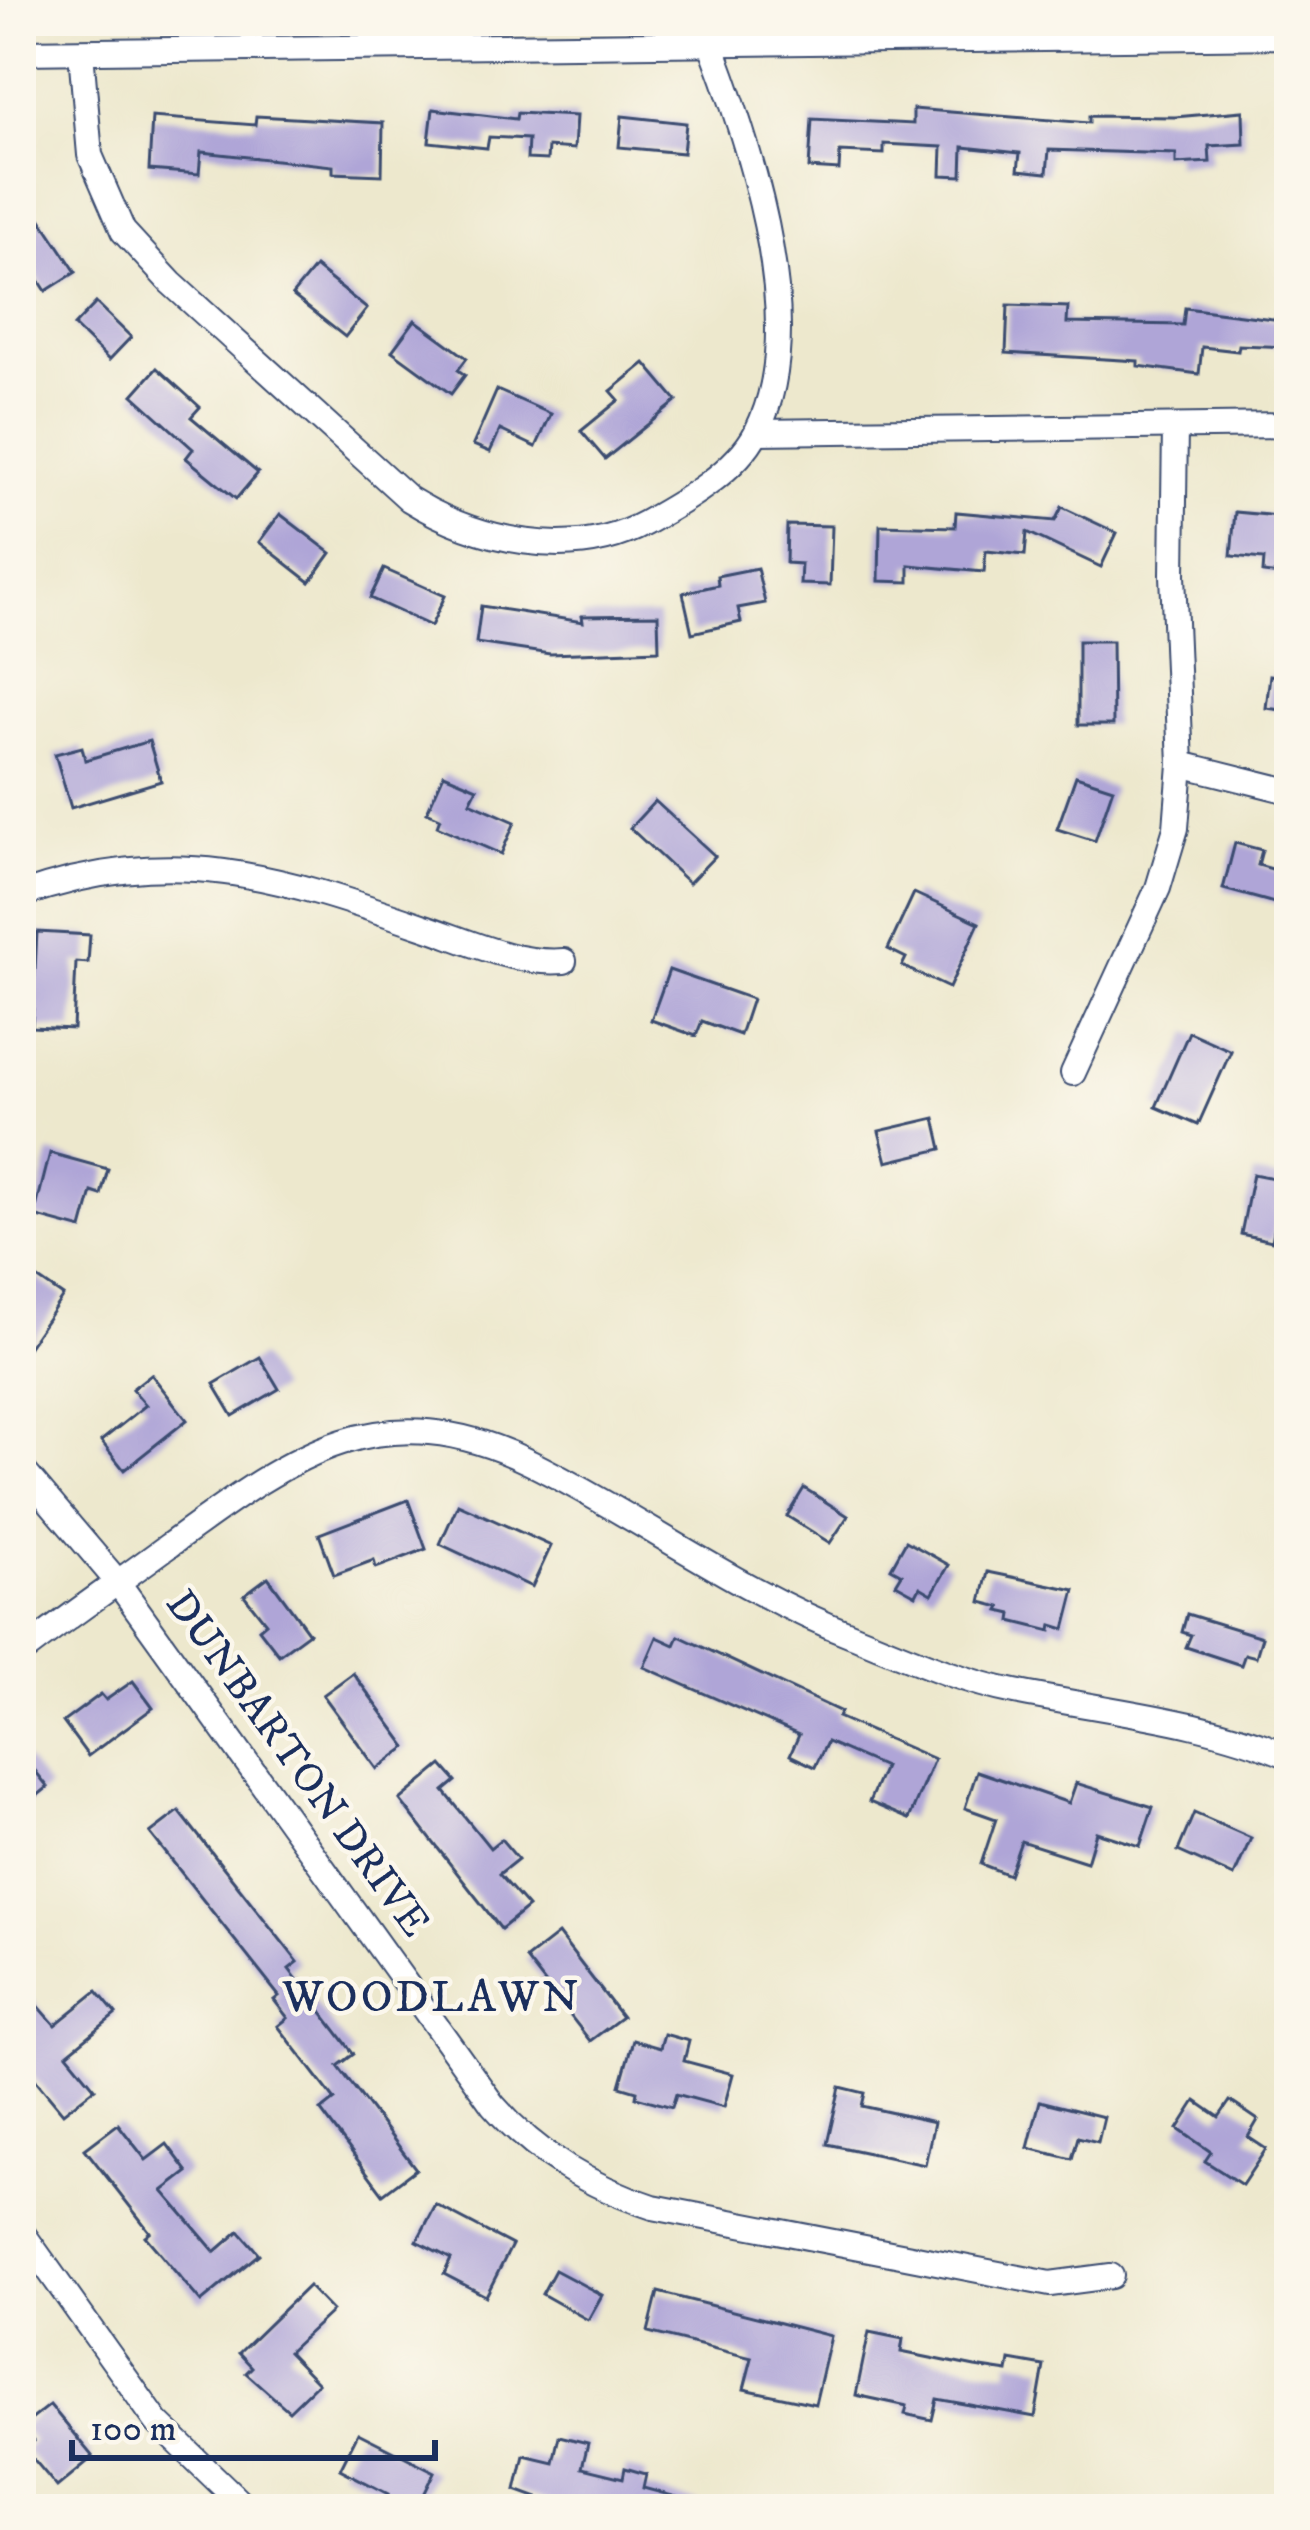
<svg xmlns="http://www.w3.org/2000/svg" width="1310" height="2530" font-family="'IM FELL DW Pica',serif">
<rect width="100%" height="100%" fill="#fbf7ec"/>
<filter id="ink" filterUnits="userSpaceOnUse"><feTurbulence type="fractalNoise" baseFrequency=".00833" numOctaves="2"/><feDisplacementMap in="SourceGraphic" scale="24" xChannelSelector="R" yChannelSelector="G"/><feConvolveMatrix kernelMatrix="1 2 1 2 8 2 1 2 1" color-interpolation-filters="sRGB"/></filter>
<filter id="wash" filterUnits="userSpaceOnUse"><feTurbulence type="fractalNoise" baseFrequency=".004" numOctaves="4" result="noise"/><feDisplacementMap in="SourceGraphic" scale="48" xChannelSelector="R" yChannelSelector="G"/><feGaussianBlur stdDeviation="2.7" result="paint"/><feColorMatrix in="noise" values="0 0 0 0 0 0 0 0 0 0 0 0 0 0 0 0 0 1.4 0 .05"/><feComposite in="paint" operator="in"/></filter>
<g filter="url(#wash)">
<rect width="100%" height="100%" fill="#ede8cd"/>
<g id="blocks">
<g fill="#afa5d7">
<polygon points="433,109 516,119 517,113 576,116 574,149 548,147 547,160 527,159 528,139 489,137 487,148 429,142"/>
<polygon points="913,109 1089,123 1089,116 1175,117 1243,111 1244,144 1209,146 1210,162 1176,164 1176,154 1049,150 1047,173 1018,170 1020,153 963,147 962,176 941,175 942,147 884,144 884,154 840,152 839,170 809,168 812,119 913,124"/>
<polygon points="256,116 383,123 382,175 333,173 333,166 201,152 199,174 149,170 152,117 255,125"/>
<polygon points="622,116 686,123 683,153 619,147"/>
<polygon points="40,218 76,272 46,291 21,252 21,230"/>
<polygon points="315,267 367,309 345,337 292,295"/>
<polygon points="96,303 131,337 109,360 74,326"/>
<polygon points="1008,305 1068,307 1067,323 1183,325 1185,308 1289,321 1289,347 1239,345 1238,351 1202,347 1199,374 1138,366 1138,361 1006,353"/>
<polygon points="415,320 467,358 458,370 465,375 451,394 392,351"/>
<polygon points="645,363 677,401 605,459 581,431 619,400 611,391"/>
<polygon points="157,368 200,407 191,417 258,473 236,499 186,458 193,449 133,395"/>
<polygon points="497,390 551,414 536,447 500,430 490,452 473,445"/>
<polygon points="1062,507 1117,533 1101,567 1027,532 1025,555 986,551 984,572 909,565 909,582 879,581 880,525 955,527 956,512 1055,521"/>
<polygon points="1235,512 1289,517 1288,576 1263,573 1264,559 1231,556"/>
<polygon points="280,514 331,553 310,582 259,542"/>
<polygon points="787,525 832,526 830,585 800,584 801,564 786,563"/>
<polygon points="757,568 765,603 738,608 741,622 692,633 683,593 718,585 717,576"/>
<polygon points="384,569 445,596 431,626 370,598"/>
<polygon points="481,606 583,622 582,616 658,615 659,650 550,654 476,643"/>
<polygon points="1078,641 1112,641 1113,725 1078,725"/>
<polygon points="1270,675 1289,678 1289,711 1266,708"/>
<polygon points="149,741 161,781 71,808 55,754 82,747 85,760"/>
<polygon points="444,774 477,788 470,802 515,822 501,854 437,826 440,818 427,812"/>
<polygon points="1076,776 1113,788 1095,841 1057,829"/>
<polygon points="655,801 715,856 689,883 630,828"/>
<polygon points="1235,843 1262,850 1258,865 1289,874 1289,907 1223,889"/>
<polygon points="914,893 979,923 949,988 902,966 906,958 888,949"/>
<polygon points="37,932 90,935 88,963 76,962 73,1029 32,1027"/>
<polygon points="669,970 752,999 740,1035 702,1021 696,1036 651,1020"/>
<polygon points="1189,1032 1231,1051 1198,1125 1156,1107"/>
<polygon points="935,1118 942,1149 887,1162 879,1131"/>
<polygon points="50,1153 108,1169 101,1195 92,1192 82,1229 34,1216"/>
<polygon points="1253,1174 1284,1180 1272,1241 1241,1234"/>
<polygon points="21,1267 63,1296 21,1357"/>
<polygon points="260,1357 279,1389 233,1416 214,1384"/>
<polygon points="151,1374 187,1420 124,1470 101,1441 146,1405 132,1389"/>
<polygon points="804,1488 848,1516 830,1543 787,1516"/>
<polygon points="408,1500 426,1549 376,1568 374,1560 334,1575 319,1534"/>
<polygon points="458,1504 551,1546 532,1587 440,1544"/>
<polygon points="906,1541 949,1565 932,1594 920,1587 916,1595 896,1584 902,1574 891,1568"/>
<polygon points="988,1572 1075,1590 1065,1629 1052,1625 1051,1631 1011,1621 1012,1614 999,1611 1001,1607 981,1602"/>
<polygon points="268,1577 309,1633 279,1655 259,1629 266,1623 244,1595"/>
<polygon points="1187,1614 1262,1637 1256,1657 1245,1654 1241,1665 1186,1647 1191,1635 1182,1632"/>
<polygon points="679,1636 841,1712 838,1717 934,1759 909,1819 869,1802 884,1767 827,1742 815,1767 790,1755 799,1735 644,1667 657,1637 675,1645"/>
<polygon points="353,1673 407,1747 377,1769 323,1695"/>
<polygon points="133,1681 153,1708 88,1756 63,1722 101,1694 106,1700"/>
<polygon points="21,1753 48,1787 21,1809"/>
<polygon points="442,1765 456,1781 444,1791 490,1848 501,1839 518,1859 499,1874 528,1907 501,1929 400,1800"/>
<polygon points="977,1771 1069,1803 1076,1783 1153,1807 1140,1846 1096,1832 1087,1862 1021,1841 1009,1875 981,1864 996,1819 965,1808"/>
<polygon points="179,1811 298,1962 289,1969 354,2054 338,2066 416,2169 383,2194 321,2111 335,2100 278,2026 288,2018 274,2000 279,1996 150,1833"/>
<polygon points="1194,1813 1251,1838 1234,1876 1178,1851"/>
<polygon points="558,1934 622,2017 590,2041 526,1959"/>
<polygon points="21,1986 55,2025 97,1991 116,2014 67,2054 95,2088 63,2113 21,2062"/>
<polygon points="664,2034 689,2041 684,2061 733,2074 724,2107 676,2094 672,2107 636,2097 637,2091 620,2086 633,2040 660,2048"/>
<polygon points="840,2087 865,2093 862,2106 934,2122 925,2165 827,2144"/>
<polygon points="1040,2101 1104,2117 1098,2142 1078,2137 1072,2159 1028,2148"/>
<polygon points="1196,2101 1219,2117 1230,2101 1258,2120 1248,2137 1266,2149 1242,2185 1205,2161 1211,2152 1178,2129"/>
<polygon points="118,2124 146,2160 167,2144 188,2172 163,2191 215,2252 239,2231 259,2254 201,2302 145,2236 150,2232 85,2149"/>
<polygon points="436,2205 512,2245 486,2296 444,2274 451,2259 417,2241"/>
<polygon points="555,2270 602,2295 588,2320 542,2294"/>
<polygon points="308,2286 332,2311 288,2352 318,2383 289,2411 246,2373 252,2367 239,2353"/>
<polygon points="658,2292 831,2336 815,2404 744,2389 752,2358 648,2332"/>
<polygon points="869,2332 903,2339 901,2352 975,2367 1008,2372 1010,2360 1044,2366 1035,2417 937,2399 932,2420 905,2414 907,2406 856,2395"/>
<polygon points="50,2405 93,2457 57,2487 25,2449 34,2441 22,2427"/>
<polygon points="358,2433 435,2472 417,2509 385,2500 388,2494 340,2469"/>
<polygon points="559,2436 588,2443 582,2468 623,2478 625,2468 646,2474 643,2488 699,2503 698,2509 604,2509 566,2501 565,2508 516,2490 524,2455 553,2462"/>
</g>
</g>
</g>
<g filter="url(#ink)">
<use href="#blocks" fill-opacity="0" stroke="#3a4b6f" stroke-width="3"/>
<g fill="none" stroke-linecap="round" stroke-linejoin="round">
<defs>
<g id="minor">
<polyline points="21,52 1289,36"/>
<path d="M81 52 90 155 123 231 171 283 409 499C475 540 572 563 645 523 683 502 737 471 757 431 813 321 744 128 702 21"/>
<polyline points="757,432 1289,425"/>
<polyline points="1181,764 1289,791"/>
<path d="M21 895C171 842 278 876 422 926 468 941 515 965 564 961"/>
<polyline points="1073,1073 1158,888 1176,828 1181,764 1173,575 1175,428"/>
<path d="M21 1468 116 1580 493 2105C538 2156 589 2186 653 2207L1050 2284 1111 2276"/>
<path d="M21 1653C69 1616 119 1582 168 1546 289 1458 379 1388 531 1463 640 1517 739 1592 852 1635 904 1656 959 1681 1015 1692 1106 1711 1203 1719 1289 1756"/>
<polyline points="21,2231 157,2422 247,2509"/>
</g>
</defs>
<use href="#minor" stroke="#3a4b6f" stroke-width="28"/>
<use href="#minor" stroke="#fff" stroke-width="24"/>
</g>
</g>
<g text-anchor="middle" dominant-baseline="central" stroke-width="9" stroke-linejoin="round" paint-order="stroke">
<g font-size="42" fill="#1b2f5e" stroke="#fbf7ec">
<text transform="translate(297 1764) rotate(54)">DUNBARTON DRIVE</text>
</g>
<g font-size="45" letter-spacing="3" fill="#1b2f5e" stroke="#fbf7ec">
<text x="432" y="1998">WOODLAWN</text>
</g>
</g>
<rect width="1310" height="2530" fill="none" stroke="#fbf7ec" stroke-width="72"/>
<path d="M72 2440v18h363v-18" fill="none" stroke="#1b2f5e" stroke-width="6"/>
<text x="90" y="2440" font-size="36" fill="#1b2f5e" stroke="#fbf7ec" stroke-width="9" paint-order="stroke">100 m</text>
</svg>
